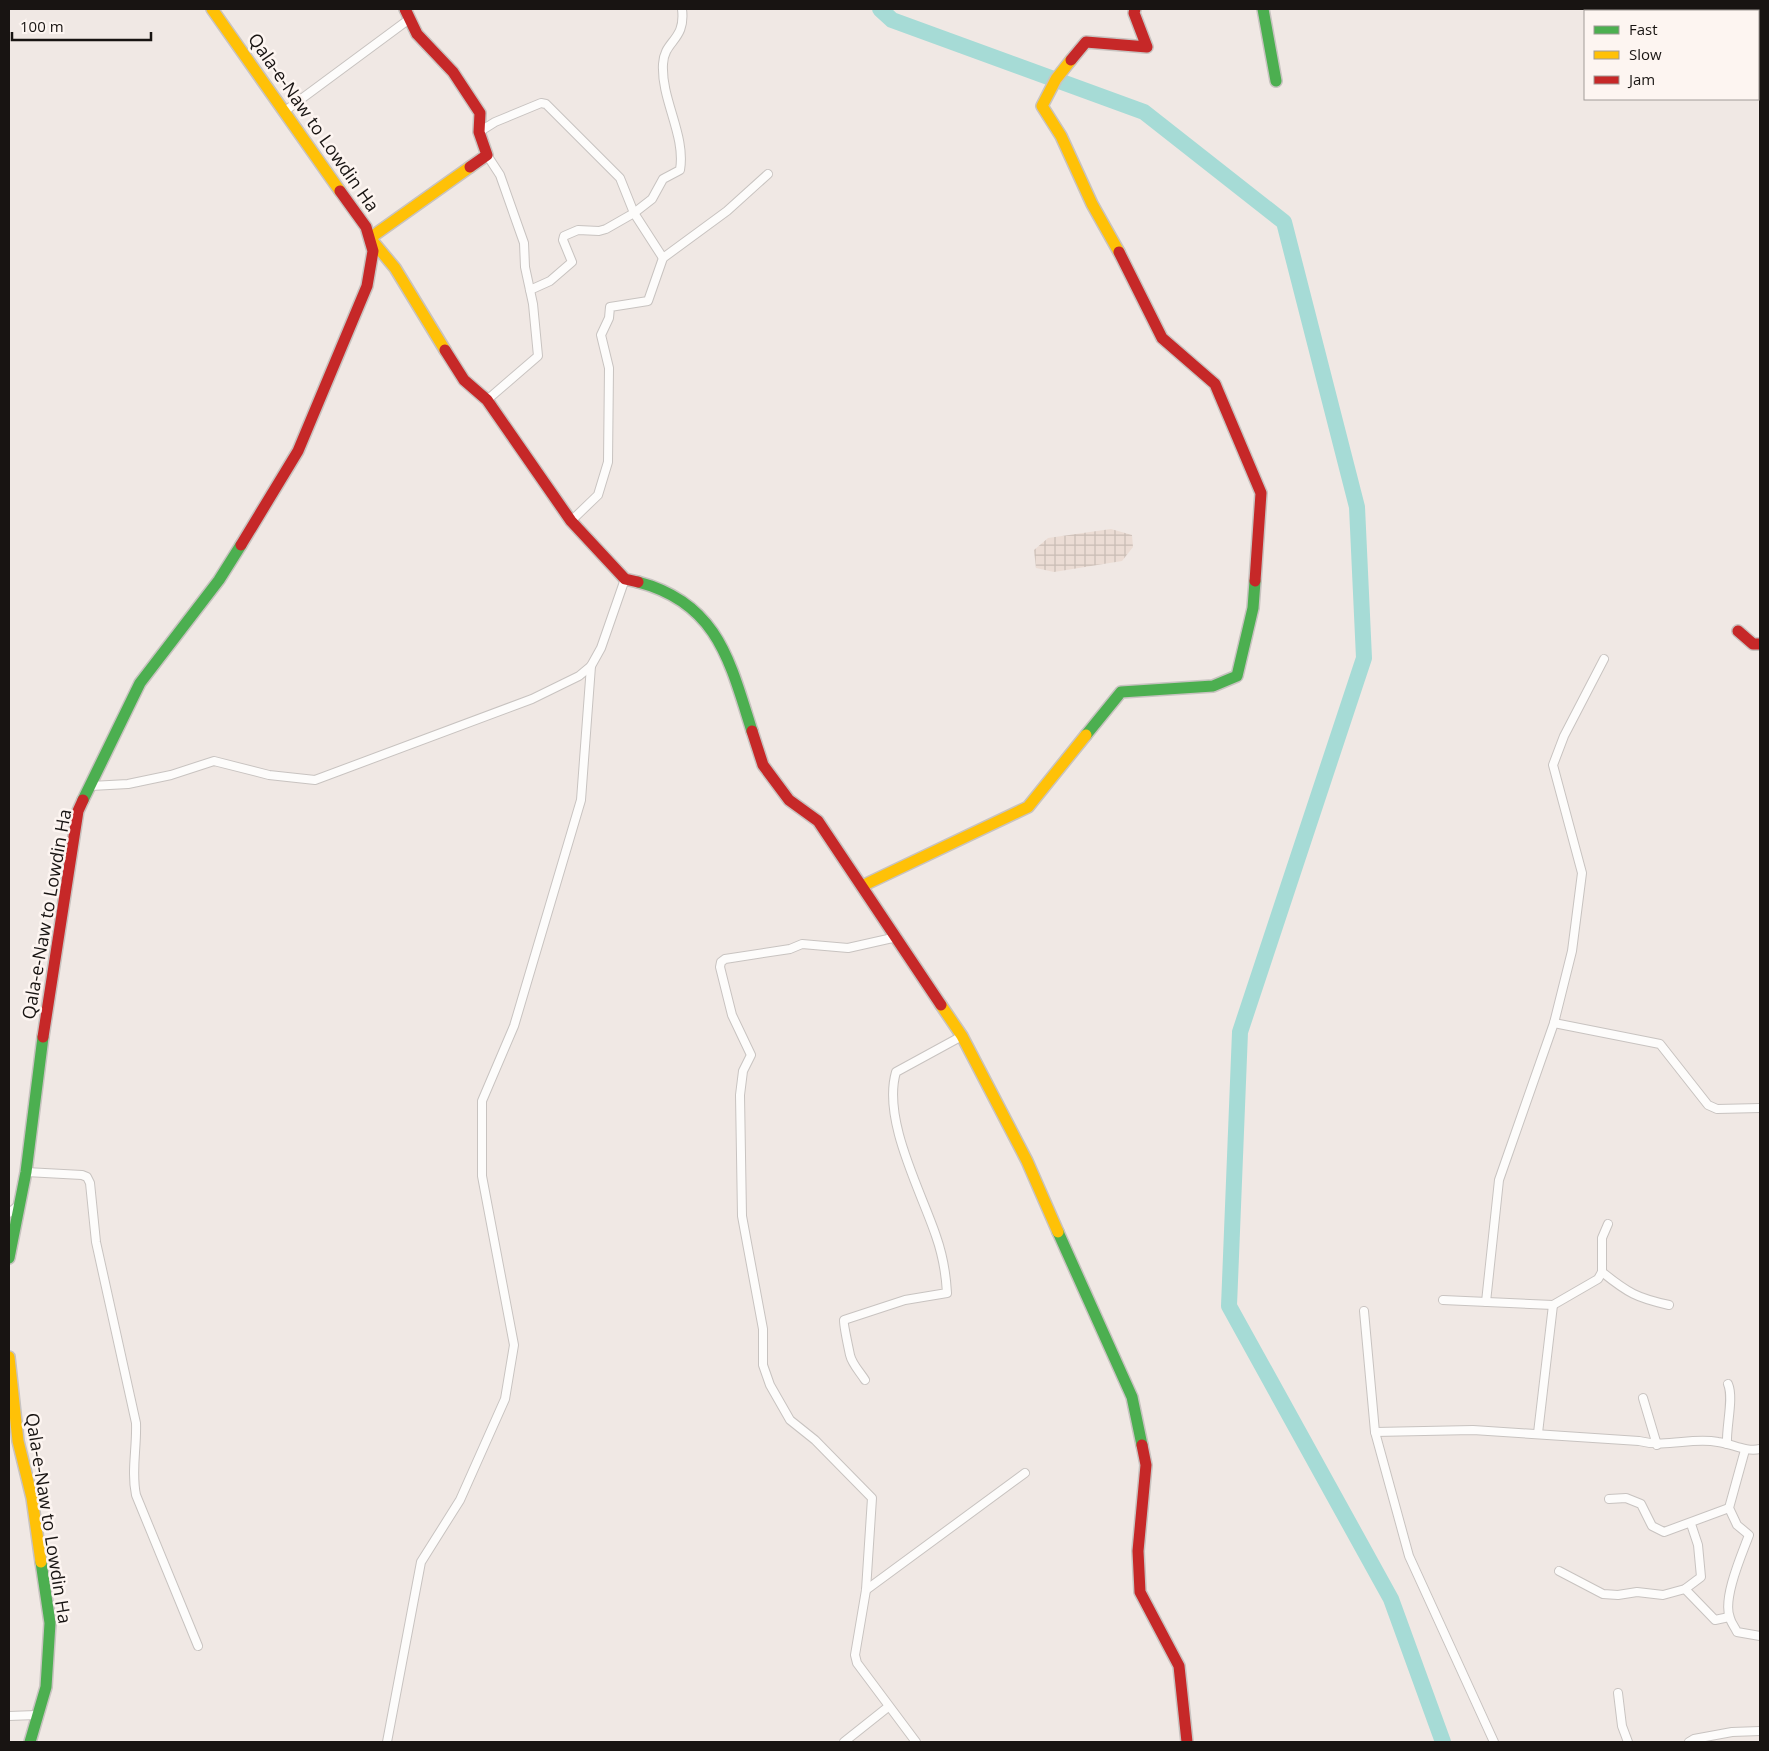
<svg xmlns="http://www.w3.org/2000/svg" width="1769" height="1751" font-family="'Open Sans',sans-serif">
<defs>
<pattern id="industrial-grid" width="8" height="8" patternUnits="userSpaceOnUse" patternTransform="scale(1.25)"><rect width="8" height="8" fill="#ebdcd4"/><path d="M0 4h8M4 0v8" fill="none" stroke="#c9bcb5"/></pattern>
</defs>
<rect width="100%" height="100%" fill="#f0e8e4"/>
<polygon fill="url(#industrial-grid)" points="1111,529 1132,535 1133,547 1122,561 1054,572 1036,568 1034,550 1048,538"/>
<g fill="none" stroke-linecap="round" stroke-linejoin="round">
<polyline stroke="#a6dbd6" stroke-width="16" points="880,9 892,20 1144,112 1284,222 1357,507 1364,658 1240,1032 1229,1306 1391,1599 1443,1742"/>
<defs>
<g id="street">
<polyline points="285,111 408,20"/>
<polyline points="479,132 495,122 541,103 546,104 620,178 634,213 663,258"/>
<path d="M530 290 550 281 572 262 563 240 564 236 578 230 599 231 606 229 634 213 652 199 663 179 680 170C686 135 661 100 663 64 664 40 686 41 682 9"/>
<polyline points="487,400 538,356 533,304 525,267 524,243 500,175 487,155"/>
<polyline points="571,521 598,495 608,462 609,368 601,335 609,318 610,307 648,301 663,258 727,211 768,174"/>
<polyline points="91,786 128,784 171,775 214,761 269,775 315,780 532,699 579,676 591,666 601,648 625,579"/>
<polyline points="897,937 848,948 802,944 790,949 725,959 721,962 720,967 732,1015 751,1055 743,1071 740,1095 742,1216 763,1329 763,1365 770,1385 790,1420 815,1440 872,1498 866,1590 855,1655 857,1663 916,1742"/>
<polyline points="1554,1023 1660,1044 1708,1105 1717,1109 1760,1108"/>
<path d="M26 1172 82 1175 87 1177 90 1183 96 1242 136 1423C137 1448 131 1471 136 1495L198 1646"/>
<polyline points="9,1213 19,1205"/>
<path d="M1602 1272C1628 1293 1637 1298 1669 1305"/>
<polyline points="1443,1300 1553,1305 1598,1279 1602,1272 1602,1238 1608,1224"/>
<polyline points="1486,1302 1499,1180 1554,1023 1572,951 1582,873 1553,765 1564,736 1604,659"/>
<polyline points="1364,1311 1375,1432 1409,1556 1494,1742"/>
<path d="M865 1380C860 1372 852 1364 850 1355 849 1350 843 1323 844 1320L905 1300 947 1293C946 1275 942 1253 936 1236 921 1191 882 1120 896 1072L962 1036"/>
<polyline points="1643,1398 1657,1445"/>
<path d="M1375 1432 1473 1430 1639 1441C1668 1448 1691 1437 1718 1442 1733 1444 1745 1452 1760 1449"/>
<polyline points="1538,1433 1553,1305"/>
<path d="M1727 1444C1726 1426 1734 1398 1728 1384"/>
<path d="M1745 1450 1729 1508 1737 1525 1749 1535C1742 1554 1722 1599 1730 1618 1731 1623 1735 1627 1737 1632L1760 1636"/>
<polyline points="1609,1499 1626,1498 1641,1504 1652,1526 1664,1532 1729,1508"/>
<polyline points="1559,1571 1603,1594 1618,1595 1637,1592 1663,1595 1685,1589 1701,1577 1698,1545 1691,1524"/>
<polyline points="1685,1589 1715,1620 1729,1617"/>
<polyline points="866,1590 1025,1473"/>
<polyline points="1618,1693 1622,1726 1628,1742"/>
<polyline points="9,1716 36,1715"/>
<polyline points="387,1742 421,1562 460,1500 505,1399 514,1345 482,1176 482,1101 514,1026 581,800 591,666"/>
<polyline points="844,1742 888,1707"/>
<polyline points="1689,1742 1694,1739 1732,1732 1760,1731"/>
</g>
<g id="fast">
<polyline points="1263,9 1276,81"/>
<path d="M638 582C718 603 730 662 752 731"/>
<polyline points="1086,735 1121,692 1213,686 1237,676 1253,608 1255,581"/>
<polyline points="83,800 140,683 219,580 241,545"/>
<polyline points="1058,1232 1132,1397 1142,1445"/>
<polyline points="9,1258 26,1172 43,1037"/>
<polyline points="30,1742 46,1687 50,1623 41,1562"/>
</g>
<g id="slow">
<polyline points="212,9 340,191"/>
<polyline points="1071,60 1056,79 1042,106 1061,136 1092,204 1119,252"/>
<polyline points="445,350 395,268 370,238 470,167"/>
<polyline points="862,886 1028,807 1086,735"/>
<polyline points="941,1005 962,1036 1027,1161 1058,1232"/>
<polyline points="9,1357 18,1441 32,1498 41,1562"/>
</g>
<g id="jam">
<polyline points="405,9 417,34 453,72 480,113 479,132 487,155 470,167"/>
<polyline points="1071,60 1086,42 1147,47 1134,13 1135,9"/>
<polyline points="1119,252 1162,338 1215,384 1261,493 1255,581"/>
<polyline points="445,350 464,380 487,400 571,521 625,579 638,582"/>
<polyline points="241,545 298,451 367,286 373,251 366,227 340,191"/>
<polyline points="1738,631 1753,644 1760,644"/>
<polyline points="752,731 763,765 789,800 818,821 941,1005"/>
<polyline points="43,1037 78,811 83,800"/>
<polyline points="1142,1445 1146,1465 1138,1551 1140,1592 1179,1666 1187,1742"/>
</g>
</defs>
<use href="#street" stroke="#c8c3c0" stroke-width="10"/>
<use href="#fast" stroke="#c8c3c0" stroke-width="14"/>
<use href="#slow" stroke="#c8c3c0" stroke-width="14"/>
<use href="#jam" stroke="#c8c3c0" stroke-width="14"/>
<use href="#street" stroke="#fdfcfb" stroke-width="8"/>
<use href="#fast" stroke="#4caf50" stroke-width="11"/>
<use href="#slow" stroke="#ffc107" stroke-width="11"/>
<use href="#jam" stroke="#c62828" stroke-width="11"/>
</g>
<g text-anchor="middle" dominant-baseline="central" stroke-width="5" stroke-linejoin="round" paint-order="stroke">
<g font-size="18" fill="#181412" stroke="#fdf5f1">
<text transform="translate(314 122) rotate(55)">Qala-e-Naw to Lowdin Ha</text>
<text transform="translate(46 914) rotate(-80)">Qala-e-Naw to Lowdin Ha</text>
<text transform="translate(49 1518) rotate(81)">Qala-e-Naw to Lowdin Ha</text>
</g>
</g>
<rect width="1769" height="1751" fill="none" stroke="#181412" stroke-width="20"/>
<rect x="1584" y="10" width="175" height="90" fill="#fdf5f1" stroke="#a19b98"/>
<rect x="1594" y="26" width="25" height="8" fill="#4caf50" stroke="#a19b98"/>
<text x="1629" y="35" font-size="15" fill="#181412">Fast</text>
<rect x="1594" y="51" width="25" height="8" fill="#ffc107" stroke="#a19b98"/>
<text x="1629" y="60" font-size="15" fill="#181412">Slow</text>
<rect x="1594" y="76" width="25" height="8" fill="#c62828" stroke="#a19b98"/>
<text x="1629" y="85" font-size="15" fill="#181412">Jam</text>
<path d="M12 32v8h139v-8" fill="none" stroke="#181412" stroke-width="2.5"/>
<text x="20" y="32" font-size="15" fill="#181412" stroke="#fdf5f1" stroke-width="4" paint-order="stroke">100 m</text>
</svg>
